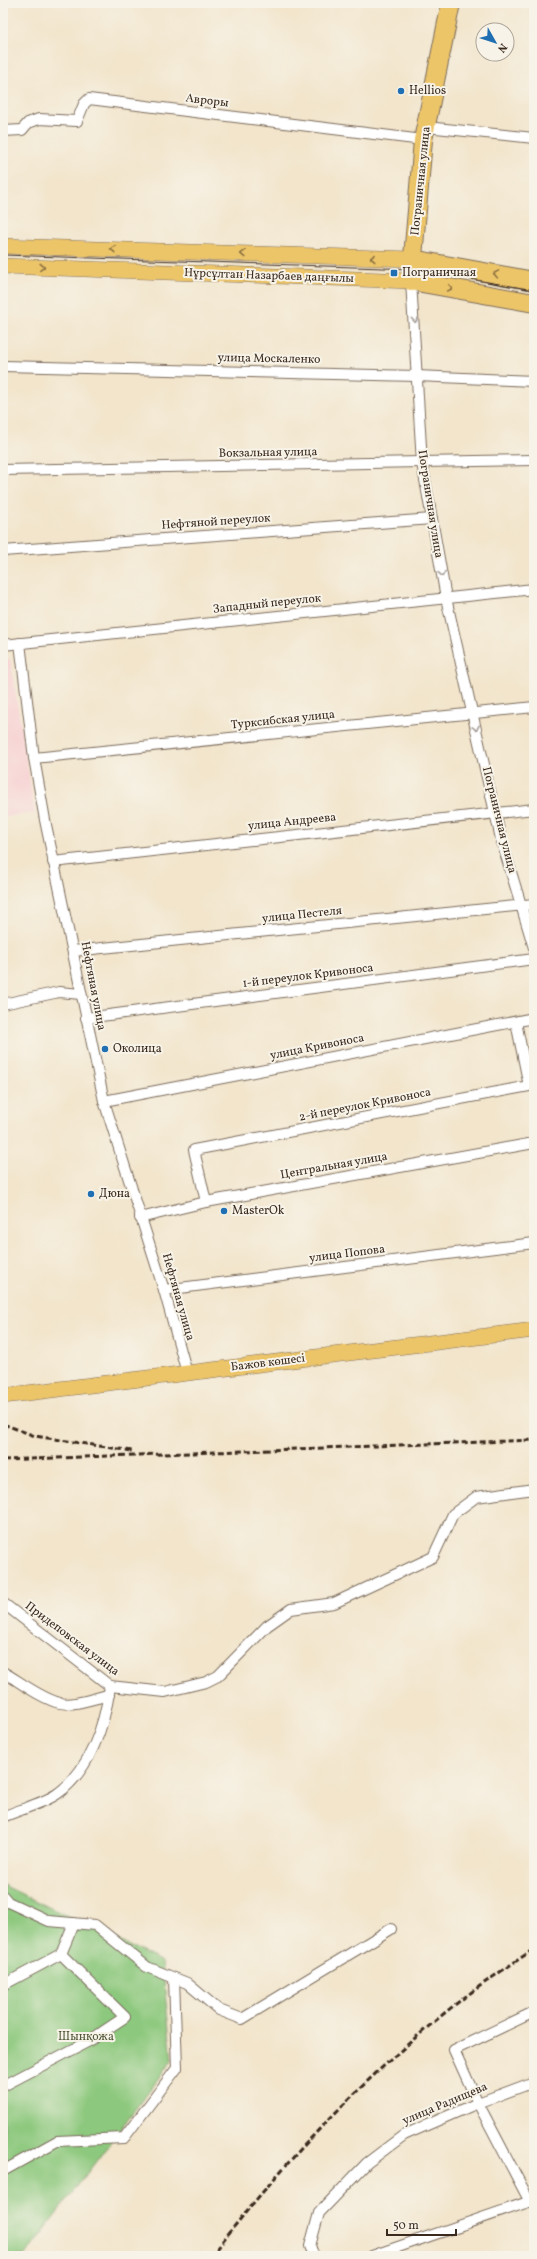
<svg xmlns="http://www.w3.org/2000/svg" width="537" height="2259" font-family="Vollkorn,serif">
<rect width="100%" height="100%" fill="#f7f3e8"/>
<filter id="ink" filterUnits="userSpaceOnUse"><feTurbulence type="fractalNoise" baseFrequency=".025" numOctaves="2"/><feDisplacementMap in="SourceGraphic" scale="8" xChannelSelector="R" yChannelSelector="G"/><feConvolveMatrix kernelMatrix="1 2 1 2 8 2 1 2 1" color-interpolation-filters="sRGB"/></filter>
<filter id="wash" filterUnits="userSpaceOnUse"><feTurbulence type="fractalNoise" baseFrequency=".012" numOctaves="4" result="noise"/><feDisplacementMap in="SourceGraphic" scale="16" xChannelSelector="R" yChannelSelector="G"/><feGaussianBlur stdDeviation="0.9" result="paint"/><feColorMatrix in="noise" values="0 0 0 0 0 0 0 0 0 0 0 0 0 0 0 0 0 1.4 0 .05"/><feComposite in="paint" operator="in"/></filter>
<g filter="url(#wash)">
<rect width="100%" height="100%" fill="#f2e5cc"/>
<polygon fill="#f7cfd2" points="3,659 10,659 35,813 3,817"/>
<polygon fill="#8cc87d" stroke="#64794e" points="3,1885 162,1962 172,2060 25,2256 3,2256"/>
</g>
<g filter="url(#ink)">
<g fill="none" stroke-linecap="round" stroke-linejoin="round">
<defs>
<g id="street">
<polyline points="426,127 534,138"/>
<polyline points="3,131 22,130 28,123 39,119 77,121 84,104 89,99 423,140"/>
<polyline points="411,281 422,463 432,519 446,598 501,839 534,948"/>
<polyline points="3,366 417,376 534,381"/>
<polyline points="3,470 534,460"/>
<polyline points="3,551 432,519"/>
<polyline points="20,643 34,758 45,820 104,1101 164,1290 187,1373"/>
<polyline points="3,645 534,589"/>
<polyline points="34,758 534,707"/>
<polyline points="53,862 534,809"/>
<polyline points="73,951 534,904"/>
<polyline points="3,1004 59,992 81,994"/>
<polyline points="86,1018 534,959"/>
<polyline points="104,1101 534,1018"/>
<polyline points="206,1202 194,1150 529,1086 516,1022"/>
<polyline points="140,1218 206,1202 534,1143"/>
<polyline points="164,1290 534,1243"/>
<polyline points="3,1603 110,1686 165,1692 206,1682 218,1676 267,1626 291,1609 334,1603 433,1557 453,1514 476,1497 534,1489"/>
<path d="M3 1672C19 1681 42 1699 60 1703 75 1706 94 1698 109 1695"/>
<path d="M3 1817C18 1810 44 1803 57 1794 90 1771 105 1724 110 1686"/>
<polyline points="3,1896 8,1902 49,1921 95,1925 147,1967 187,1983 219,2010 242,2019 391,1929"/>
<polyline points="3,1985 61,1954"/>
<polyline points="3,2086 89,2041 125,2017 61,1954 74,1923"/>
<polyline points="3,2171 57,2141 124,2138 177,2068 174,1978"/>
<polyline points="530,2202 478,2103 454,2050 534,2012"/>
<polyline points="314,2256 310,2246 319,2213 367,2163 404,2135 478,2103 534,2082"/>
<polyline points="372,2256 534,2200"/>
</g>
<g id="primary">
<polyline points="3,246 412,259"/>
<polyline points="3,266 411,281"/>
<polyline points="3,1396 534,1330"/>
</g>
<g id="highway">
<polyline points="451,3 423,140 411,281 534,303"/>
<polyline points="412,259 534,281"/>
</g>
</defs>
<use href="#street" stroke="#7b6b5b" stroke-width="12"/>
<use href="#primary" stroke="#7b6b5b" stroke-width="16"/>
<use href="#highway" stroke="#7b6b5b" stroke-width="20"/>
<use href="#street" stroke="#fff" stroke-width="10"/>
<use href="#primary" stroke="#edc569" stroke-width="15"/>
<use href="#highway" stroke="#edc569" stroke-width="18"/>
<polyline stroke="#3b2a1e" stroke-width="1" points="3,255 412,269 534,290"/>
<g stroke="#3b2a1e" stroke-width="3" stroke-dasharray="6 3" stroke-linecap="butt">
<polyline points="3,1424 35,1436 132,1451"/>
<polyline points="3,1460 534,1440"/>
<path d="M211 2256C277 2170 351 2091 434 2022 465 1995 500 1972 534 1949"/>
</g>
</g>
<defs><path id="oneway-chevron" d="M-2-3.5L2.5 0L-2 3.5" fill="none" stroke-width="1.6" stroke-linecap="round" stroke-linejoin="round"/></defs>
<g stroke="#8b7040">
<use href="#oneway-chevron" transform="translate(113 249) rotate(-178)"/>
<use href="#oneway-chevron" transform="translate(243 254) rotate(-178)"/>
<use href="#oneway-chevron" transform="translate(373 258) rotate(-178)"/>
<use href="#oneway-chevron" transform="translate(42 267) rotate(2)"/>
<use href="#oneway-chevron" transform="translate(496 274) rotate(-170)"/>
<use href="#oneway-chevron" transform="translate(450 288) rotate(10)"/>
</g>
<g stroke="#a79f9a">
<use href="#oneway-chevron" transform="translate(415 320) rotate(85)"/>
<use href="#oneway-chevron" transform="translate(442 574) rotate(80)"/>
<use href="#oneway-chevron" transform="translate(476 728) rotate(76)"/>
</g>
</g>
<g fill="#1f6fb2" stroke="#f7f3e8" stroke-width="1.5">
<circle cx="401" cy="91" r="4"/>
<rect x="390" y="269" width="8" height="8" rx="2"/>
<circle cx="105" cy="1049" r="4"/>
<circle cx="91" cy="1194" r="4"/>
<circle cx="224" cy="1211" r="4"/>
</g>
<g text-anchor="middle" dominant-baseline="central" stroke-width="4" stroke-linejoin="round" paint-order="stroke">
<g font-size="12" fill="#3b2a1e" stroke="#f7f3e8" text-anchor="start">
<text x="409" y="91">Hellios</text>
<text x="402" y="273">Пограничная</text>
<text x="113" y="1049">Околица</text>
<text x="99" y="1194">Дюна</text>
<text x="232" y="1211">MasterOk</text>
</g>
<g font-size="12" fill="#3b2a1e" stroke="#f7f3e8">
<text transform="translate(207 101) rotate(7)">Авроры</text>
<text transform="translate(421 181) rotate(-84)">Пограничная улица</text>
<text transform="translate(269 276) rotate(2)">Нұрсұлтан Назарбаев даңғылы</text>
<text transform="translate(269 359) rotate(1)">улица Москаленко</text>
<text transform="translate(268 453) rotate(-1)">Вокзальная улица</text>
<text transform="translate(430 504) rotate(81)">Пограничная улица</text>
<text transform="translate(216 522) rotate(-4)">Нефтяной переулок</text>
<text transform="translate(267 604) rotate(-6)">Западный переулок</text>
<text transform="translate(283 720) rotate(-6)">Турксибская улица</text>
<text transform="translate(499 820) rotate(76)">Пограничная улица</text>
<text transform="translate(292 822) rotate(-6)">улица Андреева</text>
<text transform="translate(302 915) rotate(-6)">улица Пестеля</text>
<text transform="translate(308 976) rotate(-7)">1-й переулок Кривоноса</text>
<text transform="translate(93 986) rotate(79)">Нефтяная улица</text>
<text transform="translate(317 1047) rotate(-11)">улица Кривоноса</text>
<text transform="translate(365 1105) rotate(-11)">2-й переулок Кривоноса</text>
<text transform="translate(334 1166) rotate(-10)">Центральная улица</text>
<text transform="translate(347 1254) rotate(-7)">улица Попова</text>
<text transform="translate(178 1297) rotate(74)">Нефтяная улица</text>
<text transform="translate(268 1363) rotate(-7)">Бажов көшесі</text>
<text transform="translate(72 1639) rotate(37)">Придеповская улица</text>
<text transform="translate(445 2104) rotate(-23)">улица Радищева</text>
</g>
<g font-size="12" fill="#53593a" stroke="#f7f3e8">
<text x="86" y="2037">Шынқожа</text>
</g>
</g>
<rect width="537" height="2259" fill="none" stroke="#f7f3e8" stroke-width="16"/>
<g transform="translate(495 42) rotate(129)"><circle r="19" fill="#f7f3e8" stroke="#aca397"/>
<path d="M0-3L7 15L0 10L-7 15Z" fill="#1f6fb2"/>
<text y="-6" font-size="11" font-weight="bold" text-anchor="middle" fill="#3b2a1e">N</text>
</g>
<path d="M387 2229v6h69v-6" fill="none" stroke="#3b2a1e" stroke-width="2"/>
<text x="393" y="2229" font-size="12" fill="#3b2a1e" stroke="#f7f3e8" stroke-width="3" paint-order="stroke">50 m</text>
</svg>
